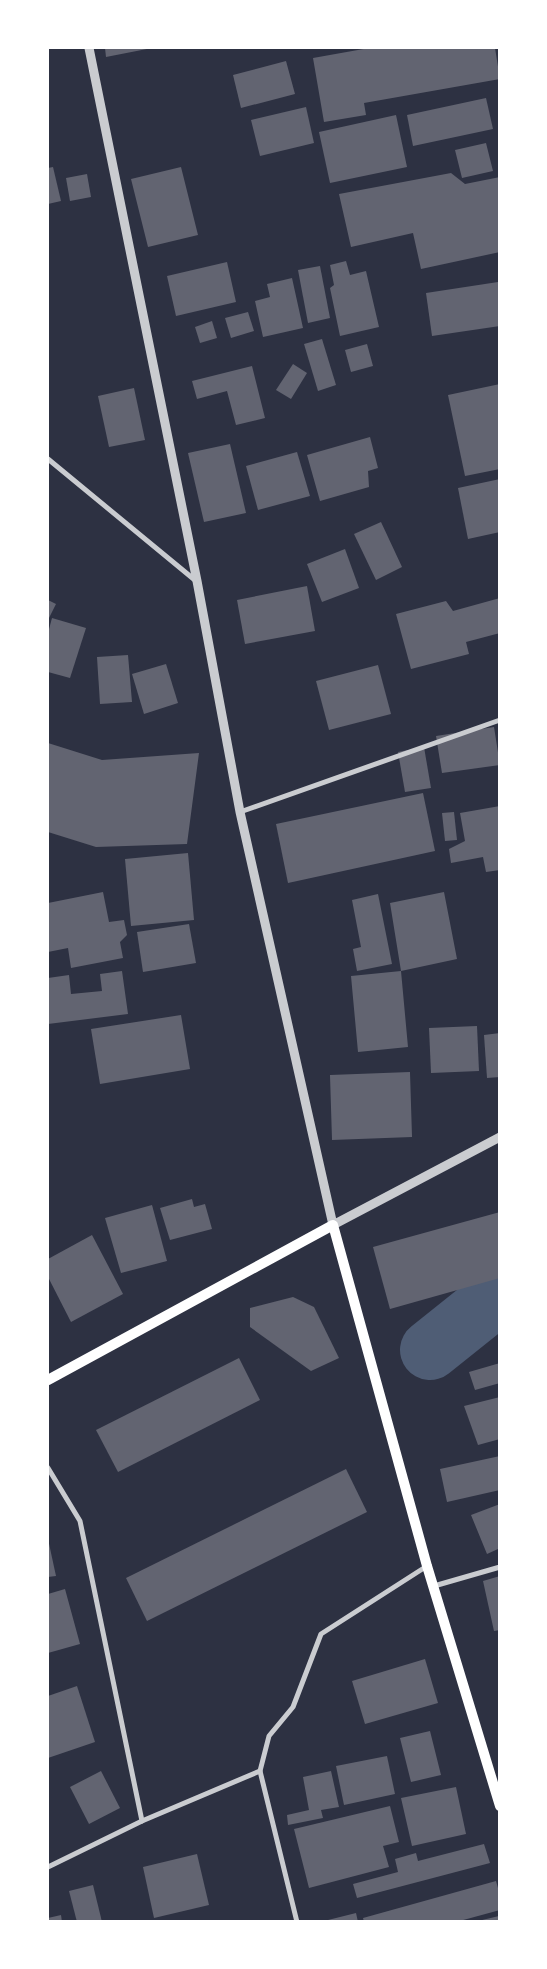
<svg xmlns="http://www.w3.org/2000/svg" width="547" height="1969" font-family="Montserrat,sans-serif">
<rect width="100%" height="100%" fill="#2d3142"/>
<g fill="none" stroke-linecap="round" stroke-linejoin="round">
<polyline stroke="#4f5d75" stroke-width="60" points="430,1350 500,1294"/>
</g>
<g fill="#626471">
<polygon points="105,48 152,48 106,57"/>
<polygon points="369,48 495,48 500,79 364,103 366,115 324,122 313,58"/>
<polygon points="286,61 295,94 241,108 233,75"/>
<polygon points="486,98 493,129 413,146 407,115"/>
<polygon points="306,107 314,143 260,156 251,120"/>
<polygon points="396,115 407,167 330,183 319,132"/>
<polygon points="486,143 493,171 462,178 455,150"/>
<polygon points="53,167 61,201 48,204 48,168"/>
<polygon points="181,167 198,235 148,247 131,179"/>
<polygon points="451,173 465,184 500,177 500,252 421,269 413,233 351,247 339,194"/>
<polygon points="87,174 91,197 70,201 66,178"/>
<polygon points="346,261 350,275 366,271 379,327 340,336 330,288 334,285 330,265"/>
<polygon points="227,262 236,302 176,316 167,276"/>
<polygon points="320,266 330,318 308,323 298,270"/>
<polygon points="292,278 303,328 263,337 255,301 270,297 267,284"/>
<polygon points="498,282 500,326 432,336 426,293"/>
<polygon points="248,312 254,331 231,338 225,318"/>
<polygon points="212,321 217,338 200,343 195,327"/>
<polygon points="322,339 336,385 318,391 304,344"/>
<polygon points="367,344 373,366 351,372 345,350"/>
<polygon points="293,364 307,373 291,399 276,390"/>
<polygon points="252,366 265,418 236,425 227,391 197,399 192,381"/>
<polygon points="500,384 500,469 465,476 448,395"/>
<polygon points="134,388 145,440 109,447 98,396"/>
<polygon points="370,437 378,468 368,471 369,487 320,501 307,455"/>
<polygon points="230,444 246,513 204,522 188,453"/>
<polygon points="297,452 310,496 258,510 246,466"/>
<polygon points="500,479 500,532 468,539 458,488"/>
<polygon points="381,522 402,567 376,580 354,534"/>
<polygon points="345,549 359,588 322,602 307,564"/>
<polygon points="307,586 315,631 245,644 237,600"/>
<polygon points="500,598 500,633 466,642 469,654 411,669 396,614 446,601 453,611"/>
<polygon points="48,600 56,604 48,620"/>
<polygon points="52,618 86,628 70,678 48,672 48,633"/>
<polygon points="128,655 132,702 100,704 97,657"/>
<polygon points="166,664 178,703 144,714 132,674"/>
<polygon points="378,665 391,714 329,730 316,681"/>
<polygon points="494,727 500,765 442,773 436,736"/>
<polygon points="48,743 102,760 199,753 187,844 96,847 48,832"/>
<polygon points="424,747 431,788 405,792 398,752"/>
<polygon points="423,793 435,851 288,883 276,824"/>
<polygon points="500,806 500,870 486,872 483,857 451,863 449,849 465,841 460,813"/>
<polygon points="454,812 457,840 445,841 442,813"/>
<polygon points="188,853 194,920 131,926 125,859"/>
<polygon points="103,892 109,922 124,920 127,935 120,942 123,958 71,968 68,948 48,952 48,903"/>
<polygon points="444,892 457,959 401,971 408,1047 358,1052 351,976 401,971 390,903"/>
<polygon points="378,894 392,964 357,971 353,949 361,947 352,900"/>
<polygon points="189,924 196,963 143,972 137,932"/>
<polygon points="122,971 128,1014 48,1024 48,978 69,975 71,994 102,991 100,974"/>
<polygon points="181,1015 190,1069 100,1084 91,1029"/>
<polygon points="477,1026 479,1071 431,1073 429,1028"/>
<polygon points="500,1033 500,1077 487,1078 484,1035"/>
<polygon points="410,1072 412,1137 332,1140 330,1075"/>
<polygon points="192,1199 194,1207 205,1204 212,1229 170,1240 160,1208"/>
<polygon points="152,1205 167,1261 121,1273 105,1218"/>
<polygon points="500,1212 500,1278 390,1309 373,1247"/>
<polygon points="92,1235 123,1294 71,1322 48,1277 48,1259"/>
<polygon points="293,1297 314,1307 339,1358 311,1371 250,1327 250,1308"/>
<polygon points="239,1358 260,1400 118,1472 96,1430"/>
<polygon points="500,1363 500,1383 475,1390 469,1372"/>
<polygon points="500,1397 500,1439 478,1445 464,1406"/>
<polygon points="500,1456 500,1490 447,1502 440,1469"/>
<polygon points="346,1469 367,1512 147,1621 126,1578"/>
<polygon points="500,1504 500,1551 498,1549 487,1554 471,1515"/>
<polygon points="48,1539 56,1576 48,1577"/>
<polygon points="500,1576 500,1630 494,1631 483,1581"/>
<polygon points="65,1589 80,1644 48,1653 48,1594"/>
<polygon points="425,1659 438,1703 365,1724 352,1681"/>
<polygon points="77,1686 95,1742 48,1758 48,1696"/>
<polygon points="430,1731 441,1775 411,1782 400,1738"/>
<polygon points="387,1756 395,1794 344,1805 336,1766"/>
<polygon points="101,1771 120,1808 89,1824 70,1787"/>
<polygon points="331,1771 339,1807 321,1810 323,1818 288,1825 287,1815 309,1810 303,1777"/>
<polygon points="456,1787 466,1834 412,1846 401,1798"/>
<polygon points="390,1806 399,1842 383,1846 389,1867 309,1888 294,1829"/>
<polygon points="484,1844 490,1863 357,1898 353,1884 398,1872 395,1859 416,1853 418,1861"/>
<polygon points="197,1854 209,1905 154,1918 143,1867"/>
<polygon points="496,1881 500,1895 500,1910 456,1922 364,1922 363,1918"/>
<polygon points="93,1885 102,1922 77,1922 69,1891"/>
<polygon points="356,1913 358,1922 324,1922 324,1921"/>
<polygon points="61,1915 62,1922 48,1922 48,1918"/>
<polygon points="499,1916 500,1922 478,1922 478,1921"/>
</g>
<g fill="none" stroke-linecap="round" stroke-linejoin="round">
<g stroke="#caccd0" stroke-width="5">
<polyline points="48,459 196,581"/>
<polyline points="240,812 500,720"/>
<polyline points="48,1468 80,1521 142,1821"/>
<polyline points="434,1586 500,1567"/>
<polyline points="48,1867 142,1821 260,1771"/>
<polyline points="297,1922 260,1771 269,1736 293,1707 321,1634 427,1566"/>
</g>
<polyline stroke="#caccd0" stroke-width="9" points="89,48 197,581 240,812 333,1225 500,1137"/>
<polyline stroke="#fff" stroke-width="10" points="48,1380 333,1225 427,1566 500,1806"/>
</g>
<rect width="547" height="1969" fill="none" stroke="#ffffff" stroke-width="98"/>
</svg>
